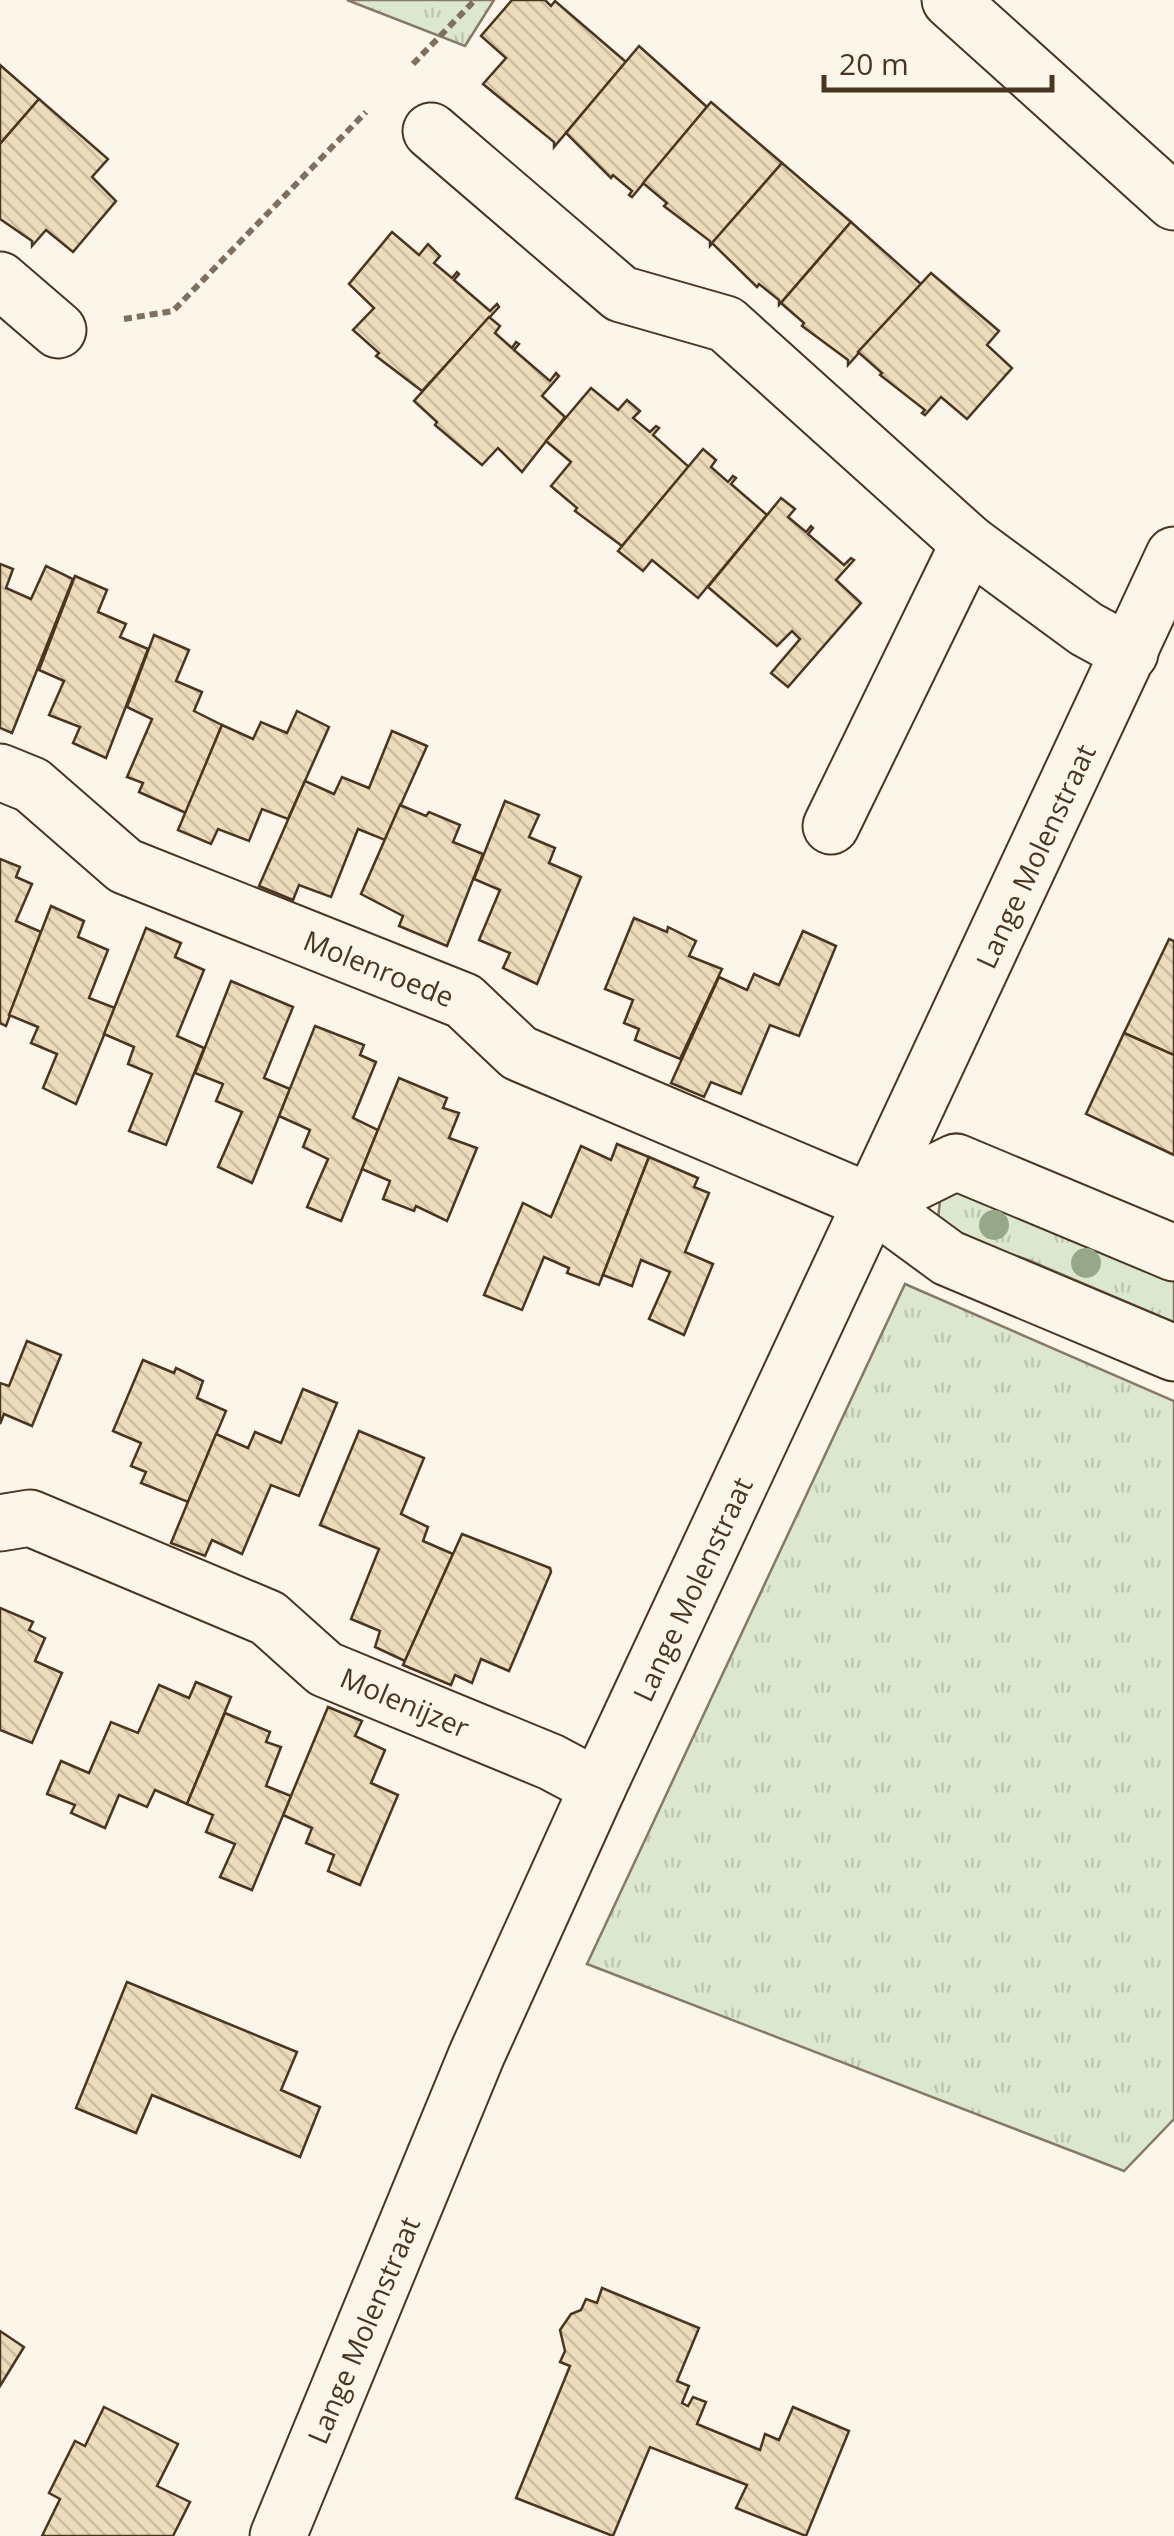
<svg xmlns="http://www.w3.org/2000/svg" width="1174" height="2536" font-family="'Open Sans',sans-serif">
<defs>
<pattern id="grass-tufts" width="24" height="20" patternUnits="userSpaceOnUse" patternTransform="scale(2.5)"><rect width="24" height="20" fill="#dce7d0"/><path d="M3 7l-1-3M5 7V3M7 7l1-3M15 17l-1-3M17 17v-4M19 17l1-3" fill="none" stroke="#bec7b2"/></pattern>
<pattern id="building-back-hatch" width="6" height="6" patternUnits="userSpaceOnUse" patternTransform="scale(2.5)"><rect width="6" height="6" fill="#ecdcbc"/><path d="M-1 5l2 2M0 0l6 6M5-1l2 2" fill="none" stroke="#ccbda1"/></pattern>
</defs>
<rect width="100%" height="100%" fill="#fbf6e9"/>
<g fill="url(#grass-tufts)" stroke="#887966" stroke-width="2.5">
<polygon points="347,0 494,0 465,46"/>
<polygon points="960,1188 1174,1280 1174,1322 1028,1260 961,1237 938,1219 940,1200"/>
<polygon points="905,1284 1174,1401 1174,2119 1124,2171 587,1964"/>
</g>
<g fill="url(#building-back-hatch)" stroke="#4a3520" stroke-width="2.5">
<polygon points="512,0 545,0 551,6 555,1 626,62 554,147 554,142 483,84 506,58 481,36"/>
<polygon points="639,46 707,107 632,197 629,195 632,191 613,175 611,178 566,133"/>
<polygon points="0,65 39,99 0,144"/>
<polygon points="39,99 108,159 92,177 116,201 73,252 46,230 32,246 32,241 0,219 0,144"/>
<polygon points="711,102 782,163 710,246 710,241 664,206 667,203 643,183"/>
<polygon points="782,163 851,222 779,305 779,300 759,284 757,287 712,243"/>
<polygon points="851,222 921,284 848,365 848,360 802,326 804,323 781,303"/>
<polygon points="392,232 419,255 428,244 440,256 434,263 452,278 457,272 459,274 454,280 490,311 497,304 499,307 422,391 376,356 379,353 353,330 374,308 349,284"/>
<polygon points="931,273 999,331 987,345 1012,368 967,419 941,397 925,415 922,413 925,410 880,375 882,373 858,352"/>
<polygon points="489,317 500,326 495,333 512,348 516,342 519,344 514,350 550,381 556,373 559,376 542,396 565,417 522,472 498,448 482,465 435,425 437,422 414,401"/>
<polygon points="591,388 618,410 627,400 640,411 633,418 650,432 656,426 659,428 653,435 689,467 622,546 575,511 577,508 551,486 571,462 546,441"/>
<polygon points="703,449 716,460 711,467 728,482 733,476 736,478 731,484 767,515 698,598 652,560 643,571 618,551"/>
<polygon points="781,498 795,509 788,517 806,532 811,526 813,528 808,534 844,565 851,558 854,560 836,580 861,603 788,687 771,673 800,639 792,631 777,646 708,587"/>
<polygon points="0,564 13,569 6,588 31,599 46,566 73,579 12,733 0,728"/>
<polygon points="75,576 107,590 98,612 126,624 120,637 148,649 106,758 73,743 80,727 49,715 64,681 39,670"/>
<polygon points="154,635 189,650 176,681 202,692 194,711 222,725 186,813 139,792 143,783 127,777 152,719 127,707"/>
<polygon points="297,711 329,727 288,819 262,809 249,841 218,829 211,844 178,830 222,725 253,739 261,722 287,733"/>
<polygon points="392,731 427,746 385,840 358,829 331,897 299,885 293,900 259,886 305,781 334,794 342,777 369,788"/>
<polygon points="505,801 539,815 529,837 555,848 549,863 581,877 537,984 503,968 510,953 479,940 500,890 474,879"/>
<polygon points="400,805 426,816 429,812 460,825 453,842 483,854 447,946 399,926 403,916 361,894"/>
<polygon points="0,859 20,867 16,877 32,884 16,921 41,932 6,1026 0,1023"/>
<polygon points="51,906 84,921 78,937 108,950 89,998 115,1008 76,1104 43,1088 57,1054 31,1043 38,1027 9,1015"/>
<polygon points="634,918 667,932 668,927 696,941 689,956 722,969 680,1059 635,1040 639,1029 624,1023 633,1000 605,989"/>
<polygon points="146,928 181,943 175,957 204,970 177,1036 204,1048 166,1145 129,1131 152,1074 128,1064 134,1047 104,1034"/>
<polygon points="803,931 836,946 799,1036 770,1025 741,1094 711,1082 704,1097 671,1083 719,977 747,990 754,974 779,985"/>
<polygon points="1169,939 1174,941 1174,1055 1124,1033"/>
<polygon points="231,981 293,1007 264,1078 290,1089 252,1183 218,1167 242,1112 216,1101 223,1084 195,1073"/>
<polygon points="315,1026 364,1045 360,1055 376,1062 353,1118 378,1130 341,1221 307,1207 328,1159 303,1147 310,1130 279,1116"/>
<polygon points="1124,1033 1174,1055 1174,1155 1086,1114"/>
<polygon points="399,1078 447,1098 443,1108 459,1113 449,1138 477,1148 447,1221 416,1206 414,1211 383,1199 390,1181 362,1169"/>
<polygon points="617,1144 649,1157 599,1285 567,1273 569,1268 544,1257 522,1310 484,1295 523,1203 551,1217 581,1146 611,1160"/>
<polygon points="649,1157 698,1178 694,1187 709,1193 685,1252 713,1264 684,1335 649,1319 670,1272 641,1260 632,1286 603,1275"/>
<polygon points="27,1341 61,1355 32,1426 4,1414 0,1424 0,1383 9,1386"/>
<polygon points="143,1360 174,1373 176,1368 203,1381 197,1398 226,1411 188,1502 141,1483 146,1472 131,1466 141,1443 113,1431"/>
<polygon points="303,1389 337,1403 299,1496 271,1485 242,1554 212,1540 205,1556 171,1543 216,1434 248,1448 255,1432 281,1443"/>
<polygon points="359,1431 424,1458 401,1514 428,1527 423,1541 453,1554 405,1661 375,1647 380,1631 351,1619 379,1549 320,1525"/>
<polygon points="462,1534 550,1568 551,1572 509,1671 481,1659 472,1683 455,1675 451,1685 403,1665"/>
<polygon points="0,1608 33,1622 29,1630 45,1638 35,1661 62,1673 32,1743 0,1730"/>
<polygon points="196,1682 231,1697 187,1804 155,1790 147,1807 119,1795 105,1828 71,1813 75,1805 47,1794 61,1761 89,1773 111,1722 138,1733 159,1685 189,1698"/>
<polygon points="328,1707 362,1721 355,1736 385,1750 371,1783 398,1795 360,1885 328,1871 334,1855 306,1843 312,1828 283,1815"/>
<polygon points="225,1713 270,1732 266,1742 281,1747 266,1786 291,1796 252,1890 220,1877 235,1844 206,1832 213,1815 187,1804"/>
<polygon points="127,1982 297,2052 281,2090 320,2107 300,2157 152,2095 136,2133 76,2108"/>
<polygon points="602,2288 699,2328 677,2381 689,2386 682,2403 688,2406 693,2397 706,2402 697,2424 760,2450 765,2434 779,2440 793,2407 849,2431 806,2536 736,2508 747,2485 650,2447 613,2536 516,2498 570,2366 560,2362 565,2351 560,2330 571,2314 581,2310 586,2299 597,2303"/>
<polygon points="0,2331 24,2347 0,2386"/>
<polygon points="104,2407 178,2444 157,2486 190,2502 173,2536 42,2536 60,2499 49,2493 75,2441 85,2446"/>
</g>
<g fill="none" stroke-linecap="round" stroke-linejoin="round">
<defs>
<g id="minor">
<polyline points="950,0 1174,202"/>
<polyline points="431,131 621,294 726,324 969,543"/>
<polyline points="0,280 58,330"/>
<polyline points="0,772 32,785 125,866 464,1001 519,1053 873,1203 948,1258 1174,1353"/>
<polyline points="831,826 969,543 1086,629 1130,653"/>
<polyline points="873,1203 956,1162 1174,1253"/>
<polyline points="0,1523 30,1518 268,1618 325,1669 551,1762 598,1787"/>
<polyline points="278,2536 477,2054 598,1787 1174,555"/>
</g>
</defs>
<use href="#minor" stroke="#4a3520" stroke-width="59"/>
<g stroke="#7f6f5c" stroke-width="6" stroke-dasharray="8 5" stroke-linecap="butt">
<polyline points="413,64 475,0"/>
<polyline points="124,319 173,311 366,112"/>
</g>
<use href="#minor" stroke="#fbf6e9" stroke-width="55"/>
</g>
<g fill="#96a887">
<circle cx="994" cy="1225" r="15"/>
<circle cx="1086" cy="1263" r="15"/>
</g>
<g text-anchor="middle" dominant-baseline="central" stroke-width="8" stroke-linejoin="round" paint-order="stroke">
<g font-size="28" fill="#4a3520" stroke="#fbf6e9">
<text transform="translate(1035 856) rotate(-65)">Lange Molenstraat</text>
<text transform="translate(379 968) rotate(22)">Molenroede</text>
<text transform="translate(692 1589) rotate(-65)">Lange Molenstraat</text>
<text transform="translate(405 1702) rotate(23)">Molenijzer</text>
<text transform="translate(363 2330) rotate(-67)">Lange Molenstraat</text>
</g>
</g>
<path d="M824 75v15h228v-15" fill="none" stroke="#4a3520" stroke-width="5"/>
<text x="839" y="75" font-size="30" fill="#4a3520" stroke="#fbf6e9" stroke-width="8" paint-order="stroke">20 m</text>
</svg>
